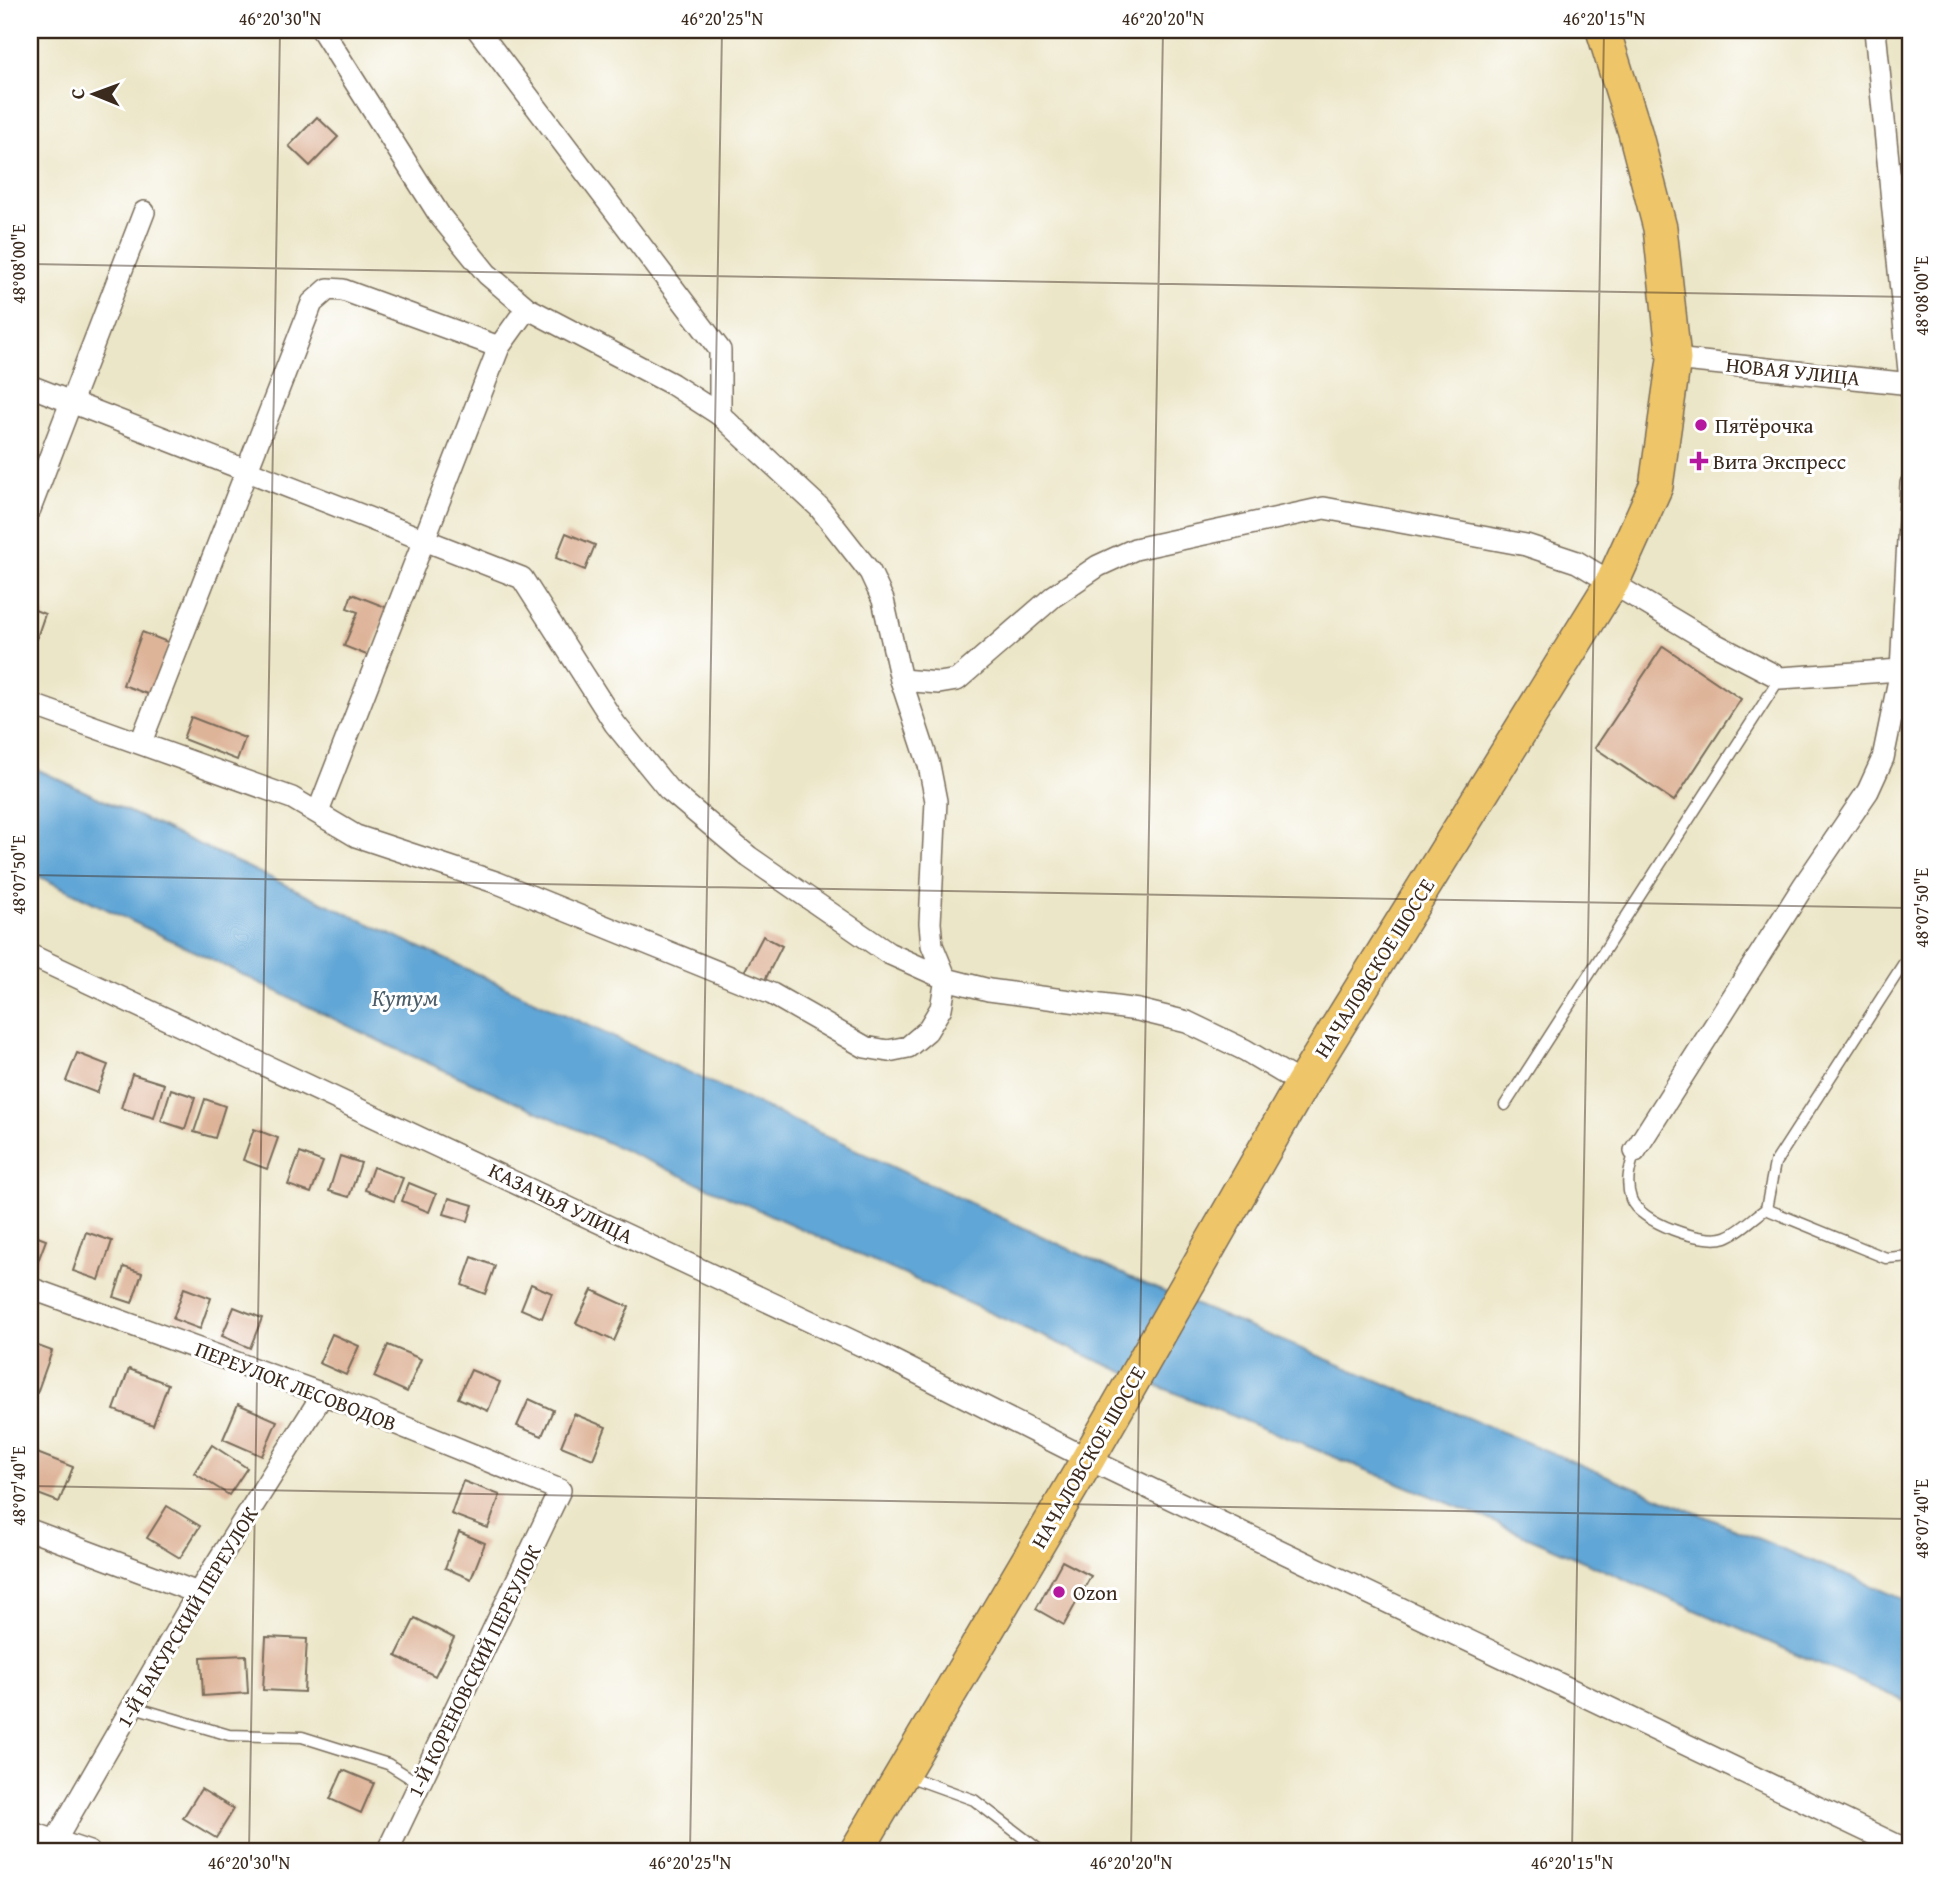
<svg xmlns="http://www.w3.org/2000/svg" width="1941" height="1882" font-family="'Gentium Book Plus',serif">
<rect width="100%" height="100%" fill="#fff"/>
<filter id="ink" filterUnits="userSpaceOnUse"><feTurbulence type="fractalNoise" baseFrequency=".0143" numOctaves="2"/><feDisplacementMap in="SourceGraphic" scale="14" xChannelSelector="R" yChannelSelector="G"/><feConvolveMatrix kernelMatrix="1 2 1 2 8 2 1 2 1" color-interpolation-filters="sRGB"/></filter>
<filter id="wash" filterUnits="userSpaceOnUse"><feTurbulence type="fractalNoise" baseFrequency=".00686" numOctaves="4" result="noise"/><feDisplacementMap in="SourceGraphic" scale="28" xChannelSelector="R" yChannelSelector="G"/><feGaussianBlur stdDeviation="1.57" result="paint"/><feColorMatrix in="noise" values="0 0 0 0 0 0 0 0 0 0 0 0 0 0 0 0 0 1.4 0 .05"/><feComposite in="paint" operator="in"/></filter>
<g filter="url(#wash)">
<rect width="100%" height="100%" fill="#ece6c8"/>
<polygon fill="#61a6d6" stroke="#4e687a" stroke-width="2" points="30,766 1138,1281 1911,1602 1911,1704 1478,1515 1121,1371 390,1046 30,872"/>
<g id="blocks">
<g fill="#deb499">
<polygon points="317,117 338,137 310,166 289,146"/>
<polygon points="566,533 595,545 585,570 556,558"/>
<polygon points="352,594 388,608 369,656 344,646 358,612 347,608"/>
<polygon points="30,608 45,614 34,646 30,644"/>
<polygon points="142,632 170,643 150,695 123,685"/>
<polygon points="1663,646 1741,699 1674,801 1595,748"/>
<polygon points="191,717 245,738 237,760 183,739"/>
<polygon points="763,936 782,946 764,982 744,972"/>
<polygon points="77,1053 108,1065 97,1093 66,1081"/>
<polygon points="132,1074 164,1084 154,1118 121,1108"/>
<polygon points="171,1089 195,1097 185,1129 161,1121"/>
<polygon points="205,1099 225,1106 215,1138 194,1132"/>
<polygon points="254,1129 278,1138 267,1169 243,1160"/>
<polygon points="300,1153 323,1162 311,1193 288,1185"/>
<polygon points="340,1156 361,1163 349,1197 329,1191"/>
<polygon points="373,1167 403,1178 394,1201 365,1190"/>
<polygon points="409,1183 436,1194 429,1212 402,1201"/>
<polygon points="449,1198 473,1205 468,1221 444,1214"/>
<polygon points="86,1232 112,1241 99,1280 73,1271"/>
<polygon points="30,1234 46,1240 35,1269 30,1267"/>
<polygon points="472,1257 495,1266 485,1294 462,1285"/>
<polygon points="124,1267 142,1273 132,1303 114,1297"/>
<polygon points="531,1284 552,1293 542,1318 521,1309"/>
<polygon points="184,1288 211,1298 200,1329 173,1319"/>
<polygon points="592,1290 629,1307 614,1341 576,1323"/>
<polygon points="234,1307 262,1318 250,1348 222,1336"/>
<polygon points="332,1334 359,1346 346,1375 319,1363"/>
<polygon points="30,1343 52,1351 37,1393 30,1390"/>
<polygon points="388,1345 421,1359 407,1392 374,1377"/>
<polygon points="129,1369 168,1384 153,1425 114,1410"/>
<polygon points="471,1370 500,1382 488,1411 458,1398"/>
<polygon points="529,1399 553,1410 542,1436 517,1426"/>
<polygon points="238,1404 277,1421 262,1456 223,1439"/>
<polygon points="574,1414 606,1427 593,1459 561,1446"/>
<polygon points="212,1445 247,1468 229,1495 194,1473"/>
<polygon points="37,1453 73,1467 59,1502 30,1491 30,1470"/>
<polygon points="463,1481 500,1495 488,1528 451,1514"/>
<polygon points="167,1506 200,1526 180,1558 147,1538"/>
<polygon points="459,1532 485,1543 471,1579 445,1568"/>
<polygon points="1062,1561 1091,1576 1064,1625 1036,1609"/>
<polygon points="415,1618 454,1638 435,1676 396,1656"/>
<polygon points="266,1637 307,1639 304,1692 263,1690"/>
<polygon points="246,1655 248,1693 203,1696 201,1657"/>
<polygon points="343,1770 374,1783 361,1813 330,1799"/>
<polygon points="201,1789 234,1809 216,1838 183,1818"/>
</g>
</g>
</g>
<g filter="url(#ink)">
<use href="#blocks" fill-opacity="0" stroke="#796c5a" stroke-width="2"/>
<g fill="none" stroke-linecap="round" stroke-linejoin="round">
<defs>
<g id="service">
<polyline points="1608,37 1633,30"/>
<polyline points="1505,1105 1780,678"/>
<path d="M1635 1151C1630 1167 1625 1182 1631 1199 1639 1222 1703 1245 1726 1237 1740 1232 1754 1217 1766 1209L1886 1258 1911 1256"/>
<polyline points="1766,1209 1775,1163 1911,952"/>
<polyline points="134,1707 229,1735 302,1737 388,1764 420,1784"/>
<polyline points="905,1775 974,1800 1042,1852"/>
</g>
<g id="minor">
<polyline points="478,30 720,350 720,415"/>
<polyline points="1875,30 1911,391"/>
<polyline points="1674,359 1911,384"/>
<polyline points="30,386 522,578 615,724 668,789 749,857 888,953 946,979 989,990 1138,1010 1187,1022 1245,1050 1302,1084"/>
<polyline points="30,509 144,212"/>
<polyline points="901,680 939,683 957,680 1054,596 1098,566 1135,549 1324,508 1526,545 1577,562 1709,641 1780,678 1901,670"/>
<polyline points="30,704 292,798 356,836 498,883 772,994 865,1047 888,1051 908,1047 927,1031 941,1008 946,979 932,945 930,923 936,801 929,765 901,680 883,600 870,572 819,507 720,415 672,384 527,308 487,274 440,216 322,30"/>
<polyline points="141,742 312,303 328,289 343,290 499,347"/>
<polyline points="318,812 499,347 527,308"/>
<polyline points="30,955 882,1355 1088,1459 1911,1852"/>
<polyline points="1635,1151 1804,885 1868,791 1883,758 1901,670 1911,484"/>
<polyline points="30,1288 323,1394 560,1490 387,1852"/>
<polyline points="30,1530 198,1593"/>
<polyline points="30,1832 89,1852"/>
<polyline points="55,1841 198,1593 323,1394"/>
</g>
<polyline id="primary" points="856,1852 1088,1459 1302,1084 1613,581 1656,486 1674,359 1660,228 1635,132 1603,30"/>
</defs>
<use href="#service" stroke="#796c5a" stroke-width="13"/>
<use href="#minor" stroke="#796c5a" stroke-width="24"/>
<use href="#primary" stroke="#796c5a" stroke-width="36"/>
<use href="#service" stroke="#fff" stroke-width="10"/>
<use href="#minor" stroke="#fff" stroke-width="21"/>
<use href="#primary" stroke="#eec569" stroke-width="33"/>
</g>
</g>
<path fill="none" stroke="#3b2a1e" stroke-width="2" stroke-opacity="0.45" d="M30 264 1911 297M30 875 1911 908M30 1486 1911 1519M249 1852 280 30M690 1852 722 30M1131 1852 1163 30M1572 1852 1604 30"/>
<g fill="#b5179e" stroke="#fff" stroke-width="2.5">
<circle cx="1701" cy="425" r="7"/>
<path d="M1695.5 450.5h7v7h7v7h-7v7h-7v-7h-7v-7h7z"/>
<circle cx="1059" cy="1592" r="7"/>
</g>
<g text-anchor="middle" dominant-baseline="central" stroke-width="6" stroke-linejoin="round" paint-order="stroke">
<g font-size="21" fill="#3b2a1e" stroke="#fff">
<text transform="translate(1793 371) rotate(6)">НОВАЯ УЛИЦА</text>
<text transform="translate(1374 968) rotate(-58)">НАЧАЛОВСКОЕ ШОССЕ</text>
<text transform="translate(561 1203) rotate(26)">КАЗАЧЬЯ УЛИЦА</text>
<text transform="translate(296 1386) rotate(21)">ПЕРЕУЛОК ЛЕСОВОДОВ</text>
<text transform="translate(1088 1457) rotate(-60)">НАЧАЛОВСКОЕ ШОССЕ</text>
<text transform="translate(187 1617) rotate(-59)">1-Й БАКУРСКИЙ ПЕРЕУЛОК</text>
<text transform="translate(474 1671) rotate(-64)">1-Й КОРЕНОВСКИЙ ПЕРЕУЛОК</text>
</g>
<g font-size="21" fill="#3b2a1e" stroke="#fff" text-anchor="start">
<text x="1715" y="425">Пятёрочка</text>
<text x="1713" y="461">Вита Экспресс</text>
<text x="1073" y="1592">Ozon</text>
</g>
<g font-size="23" font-style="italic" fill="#4a5c68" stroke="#fff">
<text x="405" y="997">Кутум</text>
</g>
</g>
<rect width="1941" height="1882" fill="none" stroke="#fff" stroke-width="77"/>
<g transform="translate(94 94) rotate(271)" stroke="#ffffff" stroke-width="5" paint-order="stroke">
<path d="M0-5L12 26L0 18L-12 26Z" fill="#3b2a1e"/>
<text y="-10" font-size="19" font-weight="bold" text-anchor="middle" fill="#3b2a1e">С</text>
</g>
<rect x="38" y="38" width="1864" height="1805" fill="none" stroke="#3b2a1e" stroke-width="2.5"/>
<g font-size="18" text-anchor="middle" fill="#3b2a1e">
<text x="280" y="25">46°20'30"N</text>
<text x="722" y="25">46°20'25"N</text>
<text x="1163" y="25">46°20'20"N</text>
<text x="1604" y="25">46°20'15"N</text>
<text transform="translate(19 264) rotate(-90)" y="6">48°08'00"E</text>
<text transform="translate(1922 296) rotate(-90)" y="6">48°08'00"E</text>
<text transform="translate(19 875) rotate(-90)" y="6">48°07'50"E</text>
<text transform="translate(1922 908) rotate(-90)" y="6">48°07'50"E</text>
<text transform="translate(19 1486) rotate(-90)" y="6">48°07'40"E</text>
<text transform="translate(1922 1519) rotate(-90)" y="6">48°07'40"E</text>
<text x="249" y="1869">46°20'30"N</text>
<text x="690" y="1869">46°20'25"N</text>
<text x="1131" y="1869">46°20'20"N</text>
<text x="1572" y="1869">46°20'15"N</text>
</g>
</svg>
